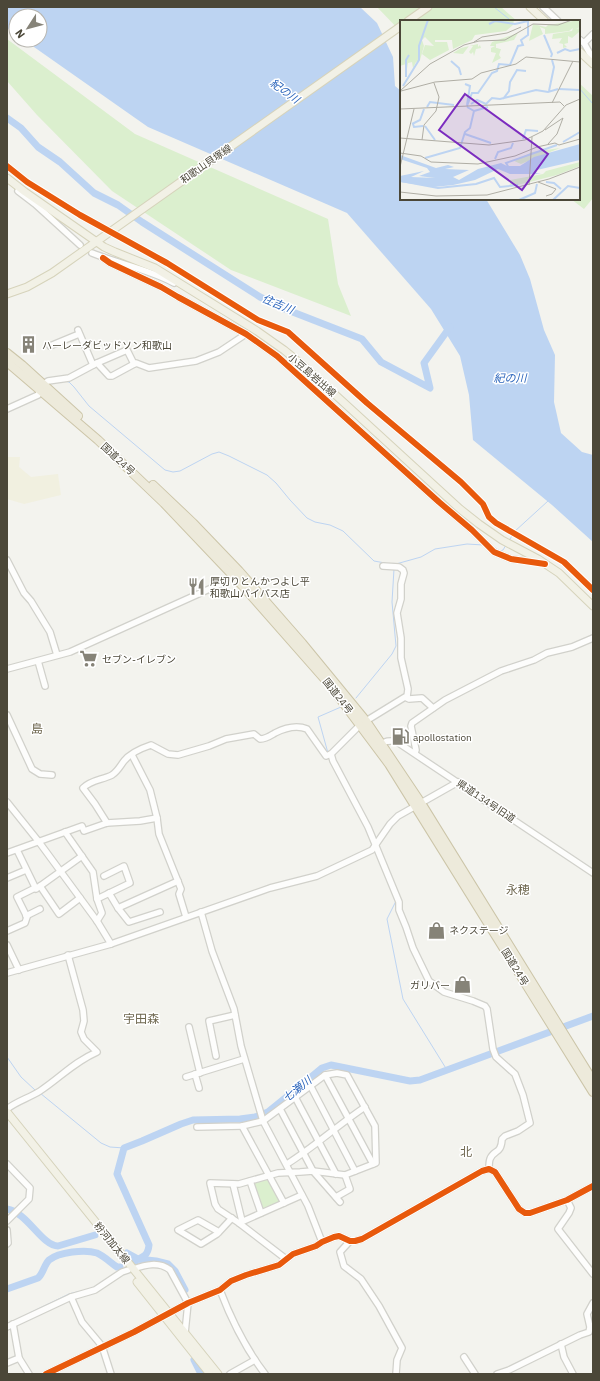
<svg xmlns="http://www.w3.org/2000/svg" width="600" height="1381" font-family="'IBM Plex Sans','Noto Sans JP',sans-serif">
<rect width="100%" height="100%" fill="#f3f3ee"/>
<polygon fill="#f1f0e0" points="7,457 20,457 19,467 31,477 58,474 61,495 24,504 7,499"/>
<g fill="#dbefce">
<polygon points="377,7 501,7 517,21 401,21 401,32"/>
<polygon points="7,39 135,134 328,219 338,284 351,316 231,270 112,191 37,115 7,81"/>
<polygon points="579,83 593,96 593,198 584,209 571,199 579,199"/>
<polygon points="270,1179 280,1202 261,1209 253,1183"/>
</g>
<polygon fill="#bdd4f2" points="7,7 360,7 377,23 393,57 395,86 401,91 401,199 486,199 520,255 530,279 544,330 555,355 554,402 561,433 582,452 593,455 593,542 552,505 473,440 469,395 460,356 431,309 347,213 148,127 24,40 40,40 40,16 16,16 16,34 7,28"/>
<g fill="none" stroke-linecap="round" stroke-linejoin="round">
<g stroke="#bdd4f2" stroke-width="1">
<polyline points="494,7 509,19"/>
<polyline points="579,88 593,104"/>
<polyline points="65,381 69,382 74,387 89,406 165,470 173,472 180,471 212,454 219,452 229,456 267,475 276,483 290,500 307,518 315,522 330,525 343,531 374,561 385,563"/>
<polyline points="18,401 33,394"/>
<polyline points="509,541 514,532 548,501"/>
<polyline points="492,546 500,551 503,550 506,545"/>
<polyline points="396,564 421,557 435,549 467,544 483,545"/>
<polyline points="356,698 392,654 396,646 392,602 394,569"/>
<polyline points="328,753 318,717 341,707"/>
<polyline points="396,901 387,919 403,999 447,1070"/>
<polyline points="7,1057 21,1077 35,1090"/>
<polyline points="40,1093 101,1143 110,1147 124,1148"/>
<polyline points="135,1264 150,1261"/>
<polyline points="7,1324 69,1294 77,1292"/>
</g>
<g stroke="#bdd4f2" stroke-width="7">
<polyline points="7,118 21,128 38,147 60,162 94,193 118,205 142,222 260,297 285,309 362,339 381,362 430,388 424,363 450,327"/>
<path d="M7 1209C27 1212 42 1246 58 1246L95 1235"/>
<polyline points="127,1253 138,1259 156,1261 168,1264 175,1271 185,1290"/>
<path d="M134 1261C143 1257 148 1256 149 1245L117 1174 124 1148 142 1141 181 1124 193 1120 240 1119 255 1117 268 1112 310 1078 322 1068 331 1065 410 1081 420 1080 593 1016"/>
<path d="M7 1289 38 1278C43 1274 44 1265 49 1260 59 1252 85 1249 97 1253 104 1256 111 1263 117 1267H120"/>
<polyline points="194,1360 201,1374"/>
</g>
<defs>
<g id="minor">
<polyline points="543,7 558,21"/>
<polyline points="579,39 584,43 593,59"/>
<polyline points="584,43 593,34"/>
<polyline points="18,191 35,204 80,245"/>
<path d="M92 253C119 264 148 269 174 283"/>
<polyline points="103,258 110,263 161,287 178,297 246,334 277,356 306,382 439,502 472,530 494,552 511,559 543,563"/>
<polyline points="78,330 93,365"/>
<polyline points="50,346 79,334"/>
<polyline points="97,363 127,350 134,364"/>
<polyline points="7,409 38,395 43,384 48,381 69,378 97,363 109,376 112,376 136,363 149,368 196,361 219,352 246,334"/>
<polyline points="7,560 24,593 31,601 50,632 57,655"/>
<polyline points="383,566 399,567 403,570 404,573 401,584 401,599 397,613 401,638 401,658 408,689 407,697"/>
<polyline points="38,661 45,686"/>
<polyline points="7,669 70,652 227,581 235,574"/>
<polyline points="7,715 32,769 40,774 52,775"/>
<polyline points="366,721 405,697 409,699 422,698 433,708"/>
<path d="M378 746C384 741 390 740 397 742L593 873"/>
<polyline points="415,753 416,750 411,726 412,723 445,700 501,671 534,660 547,653 572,647 593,638"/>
<path d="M331 754 333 761 368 827 399 902V910L406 927 413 948 429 981 444 992 473 1001 485 1006 487 1009 493 1049 496 1057 515 1074 523 1095 530 1123 518 1131 505 1136 502 1139C501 1155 494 1149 490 1159 489 1162 489 1166 489 1169"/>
<polyline points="132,755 150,790 157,818 159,834 181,889 179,894 186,917"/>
<polyline points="7,802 39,842 97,921 111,944"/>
<path d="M107 823 95 804 83 788C91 780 102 780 112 775 118 771 120 766 124 761 130 753 142 748 151 745L168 754 178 755 209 746 226 739 254 734 260 739C266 739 270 736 275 733 285 728 297 725 307 729L326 756 331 754 360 725"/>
<polyline points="65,832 93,872 97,899 102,913 97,921"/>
<polyline points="17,850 36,889 82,856"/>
<polyline points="7,853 82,826 84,831 107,823 140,821 157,818"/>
<polyline points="7,878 26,870"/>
<polyline points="40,886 59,914 80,898"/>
<polyline points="109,893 118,908 129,922 160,912"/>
<polyline points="97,899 130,883 124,866 104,876"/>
<polyline points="118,908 178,881"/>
<polyline points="201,912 212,951 234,1009 241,1046 263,1121 308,1206 322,1242"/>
<polyline points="26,916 40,909"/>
<polyline points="7,931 25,923 27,917 17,897 35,888"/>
<polyline points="7,945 19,970"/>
<polyline points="7,973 111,944 270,888 317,876 372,850 390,824 398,816 458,782"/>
<polyline points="189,1027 200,1073"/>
<polyline points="216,1056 209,1021 235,1015"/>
<polyline points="195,1074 199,1088"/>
<polyline points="325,1075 373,1164"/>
<polyline points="186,1077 244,1059"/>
<polyline points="310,1085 355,1171"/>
<polyline points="295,1097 336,1174"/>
<path d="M7 1109C17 1101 29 1098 40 1091 61 1077 74 1062 97 1052L84 1039 81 1032 84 1021 83 1010 68 955"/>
<polyline points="280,1109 313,1171 340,1202"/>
<polyline points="242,1126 284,1203"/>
<polyline points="197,1127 242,1126 263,1121 325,1075 337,1073 347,1075 375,1126 376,1163 345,1175 313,1171 300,1172 278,1173 239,1184 210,1183 215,1204 218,1209 239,1223 286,1259"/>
<polyline points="7,1164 30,1188 29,1199 7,1221"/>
<path d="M287 1164C314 1147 338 1125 365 1107"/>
<polyline points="250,1181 261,1213"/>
<polyline points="233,1184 242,1221"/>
<polyline points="336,1197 350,1189 345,1175"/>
<polyline points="567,1200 571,1208 569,1213 558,1229 593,1274"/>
<polyline points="239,1223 302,1195"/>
<polyline points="7,1230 8,1243 7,1244"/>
<polyline points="219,1232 198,1220 178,1230 201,1244 217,1234 219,1232 232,1218"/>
<polyline points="350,1241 340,1252 344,1266 361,1279 379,1306 402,1348 397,1360 396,1374"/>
<path d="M133 1269C145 1265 159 1261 170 1270L188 1303 185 1333"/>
<path d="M220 1290C231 1319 246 1349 265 1374"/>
<polyline points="71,1297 82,1322 102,1346 111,1374"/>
<polyline points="13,1324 19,1358 29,1374"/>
<polyline points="7,1327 71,1297 95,1290 122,1272 128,1270"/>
<polyline points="561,1344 564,1357 573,1374"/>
<polyline points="464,1357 475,1374"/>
<polyline points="7,1363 19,1358"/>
<polyline points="46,1374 134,1332 188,1303 220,1290 231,1281 246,1275 279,1265 293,1254 316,1246 322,1242 334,1237 339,1236 350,1241 355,1241 362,1239 482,1171 489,1169 495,1172 519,1209 525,1213 530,1213 567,1200 593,1186"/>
<polyline points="230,1374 255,1360"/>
<polyline points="497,1374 509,1370 580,1335 589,1332 590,1327 587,1314 593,1303"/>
</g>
<g id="major">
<polyline points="530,7 545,21"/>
<polyline points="408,21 428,7"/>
<polyline points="579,51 593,64"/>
<polyline points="7,178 25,192 104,247 115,252 155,268 257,331 284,350 305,367 460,509 479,524 502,540 538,559 559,573 593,606"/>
<polyline points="7,294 27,287 52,273 401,26"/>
<polyline points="7,1112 218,1374"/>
<polyline points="137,1282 210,1374"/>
</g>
<g id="highway">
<polyline points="7,353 22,365 78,416"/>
<polyline points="7,362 98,440 164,503 241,584 330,685 389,764 593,1092"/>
<polyline points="153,485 193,523 239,571 302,643 366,721 421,803 593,1081"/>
</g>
</defs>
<use href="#minor" stroke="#d1d1cb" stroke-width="8"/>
<use href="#major" stroke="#d6d3bb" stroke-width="9"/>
<use href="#highway" stroke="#ccc5a8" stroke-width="10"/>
<use href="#minor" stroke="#fdfdfc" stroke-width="5.5"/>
<use href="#major" stroke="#f2f1e6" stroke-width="7"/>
<use href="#highway" stroke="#edeadb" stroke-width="8"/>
<defs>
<g id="cycleway">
<polyline points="7,166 27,182 80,215 167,263 258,320 288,332 367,403 461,482 483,504 489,517 496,523 564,562 593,590"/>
<polyline points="103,258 110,263 161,287 178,297 246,334 277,356 439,502 472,530 494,552 511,559 545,564"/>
<polyline points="46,1374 134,1332 188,1303 220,1290 231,1281 246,1275 279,1265 293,1254 316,1246 322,1242 334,1237 339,1236 350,1241 355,1241 362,1239 482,1171 489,1169 495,1172 519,1209 525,1213 530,1213 567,1200 593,1186"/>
</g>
</defs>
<use href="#cycleway" stroke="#fff" stroke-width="8"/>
<use href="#cycleway" stroke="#e8590c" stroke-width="6"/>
</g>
<defs>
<symbol id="building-bare" viewBox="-9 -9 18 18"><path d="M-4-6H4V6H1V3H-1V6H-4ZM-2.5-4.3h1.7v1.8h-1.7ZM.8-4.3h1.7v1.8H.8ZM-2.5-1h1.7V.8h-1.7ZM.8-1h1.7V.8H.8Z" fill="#868378" stroke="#fff" stroke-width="2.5" paint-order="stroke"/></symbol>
<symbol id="restaurant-bare" viewBox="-9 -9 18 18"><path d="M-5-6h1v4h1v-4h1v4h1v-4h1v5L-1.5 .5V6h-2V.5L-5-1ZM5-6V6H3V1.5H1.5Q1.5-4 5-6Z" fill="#868378" stroke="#fff" stroke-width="2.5" paint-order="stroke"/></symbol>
<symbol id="supermarket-bare" viewBox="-9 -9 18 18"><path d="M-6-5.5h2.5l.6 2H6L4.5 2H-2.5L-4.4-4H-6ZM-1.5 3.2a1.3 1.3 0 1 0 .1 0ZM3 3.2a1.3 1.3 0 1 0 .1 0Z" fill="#868378" stroke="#fff" stroke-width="2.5" paint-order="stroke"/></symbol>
<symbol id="fuel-bare" viewBox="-9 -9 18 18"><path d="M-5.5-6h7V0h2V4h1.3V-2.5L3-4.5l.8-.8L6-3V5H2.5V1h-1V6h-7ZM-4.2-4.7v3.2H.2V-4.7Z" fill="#868378" stroke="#fff" stroke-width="2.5" paint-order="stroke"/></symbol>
<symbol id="shop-bare" viewBox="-9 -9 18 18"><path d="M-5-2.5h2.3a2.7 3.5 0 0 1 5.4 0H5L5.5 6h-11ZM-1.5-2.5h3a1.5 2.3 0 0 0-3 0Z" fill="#868378" stroke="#fff" stroke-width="2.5" paint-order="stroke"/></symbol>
</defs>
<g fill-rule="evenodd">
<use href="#building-bare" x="16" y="332" width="25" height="25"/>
<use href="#restaurant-bare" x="184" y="574" width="25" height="25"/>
<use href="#supermarket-bare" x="76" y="646" width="25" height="25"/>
<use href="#fuel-bare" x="388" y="724" width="25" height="25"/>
<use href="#shop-bare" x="424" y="918" width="25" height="25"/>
<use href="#shop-bare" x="450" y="972" width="25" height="25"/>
</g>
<g text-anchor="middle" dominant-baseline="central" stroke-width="3" stroke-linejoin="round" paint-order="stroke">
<g font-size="10" fill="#4b4738" stroke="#fff">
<text transform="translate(206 164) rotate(-35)">和歌山貝塚線</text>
<text transform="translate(312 375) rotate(41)">小豆島岩出線</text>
<text transform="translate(118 459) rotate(43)">国道24号</text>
<text transform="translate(338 696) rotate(52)">国道24号</text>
<text transform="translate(486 801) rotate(34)">県道134号旧道</text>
<text transform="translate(515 967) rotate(58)">国道24号</text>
<text transform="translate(112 1243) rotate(51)">粉河加太線</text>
</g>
<g font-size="10" fill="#4b4738" stroke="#fff" text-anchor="start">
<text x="42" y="345">ハーレーダビッドソン和歌山</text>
<text x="210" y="581">厚切りとんかつよし平<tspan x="210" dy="12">和歌山バイパス店</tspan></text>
<text x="102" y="659">セブン-イレブン</text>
<text x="413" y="737">apollostation</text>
<text x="449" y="930">ネクステージ</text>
<text x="450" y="985" text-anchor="end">ガリバー</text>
</g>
<g font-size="11" font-style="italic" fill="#2b65bc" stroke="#fff">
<text transform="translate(285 91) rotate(36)">紀の川</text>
<text transform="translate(278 304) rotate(23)">住吉川</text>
<text x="510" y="378">紀の川</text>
<text transform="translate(297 1089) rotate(-39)">七瀬川</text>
</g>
<g font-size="12" fill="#6e674f" stroke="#fff">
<text x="37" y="728">島</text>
<text x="518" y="889">永穂</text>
<text x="141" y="1018">宇田森</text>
<text x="466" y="1151">北</text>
</g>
</g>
<g transform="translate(400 20)">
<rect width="180" height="180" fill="#f3f3ee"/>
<path d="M0 0H114L113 5 106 11 75 15 72 20 53 29 52 20H35V22H47L49 30 30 40 22 34 25 25 34 26 25 17 22 20 24 26 20 40 16 42 13 48 12 42 8 43 7 49 6 44 0 46ZM180 0V7L176 9 180 8 179 12 172 18 168 16V23L164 24 167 27 163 28V24L159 23 162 18 152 19 153 14 172 11 173 8 169 11 145 14V9L140 7 143 14 129 21 133 4 146 7 148 5ZM118 13 114 20 96 24V28H100L97 29H101L99 35 101 38 92 43 96 33 91 32V28L95 26H90L92 22ZM78 24V27L80 25 81 28 76 29 74 36 73 32 71 34 69 32 73 26H69L63 34 53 33 61 28ZM160 128 121 144 114 141 132 132ZM180 142V146L157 155 110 167V160L143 154 146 151Z" fill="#dbefce"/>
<path d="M180 124V140L137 150 136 153 141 154H110L98 149 75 160 53 165 34 167 0 162V156L24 151 11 157 35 158 19 156 30 152 27 148 0 139V135L36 148 48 145 54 147 45 149 69 150 53 157 59 160 78 149 101 143 107 146H120L134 137Z" fill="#bdd4f2"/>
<path fill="none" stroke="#bdd4f2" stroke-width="2" d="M144 15 152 34 151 37M157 33 165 29 170 31 180 29M51 41 59 48 61 55M6 57V40L9 35M65 64 70 66 67 85M3 66 19 40V26L28 0M159 69 180 70M149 71 154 47 152 40M103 79 109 71 110 62 117 50 126 51M71 84 77 80 86 84 92 78 100 79 136 70 148 72 158 69M67 86 72 73H78L92 53 97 51 99 44 110 45 118 26 123 25 121 20 128 15V1L115 4 95 1 89 4M27 87 30 82 54 85M74 91 88 87M12 104 20 100 24 89M13 104 14 107 23 106M25 106 35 120M65 114 91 123M123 119 126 110 138 111M163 122 180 112M25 138 60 128 65 112 70 108 74 91 67 87M95 139 98 132 111 128 113 123M109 148 106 143 157 125M1 161 38 168 76 164 94 158 100 167 118 165M146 162 154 163 161 169M119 180 135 173 137 164M153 180 168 166 180 168"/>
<path fill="none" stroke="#b0aea5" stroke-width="1" d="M74 22 82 17 107 13 121 7M0 71 30 44 64 25 79 21 105 20 133 4 158 5 172 0M1 71 35 62 72 59 81 53 116 44 126 37 180 42M152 83 173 41M0 89 160 82 164 86M145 110 163 98M0 118 89 125 125 120 143 111 166 85 180 79M22 120 24 105 36 91 39 77 34 63M148 124 157 114 163 98M0 133 21 136 31 142 78 144 115 136 137 127 155 123 159 125 180 119M0 147 14 89M138 162 156 169 152 174 146 176M129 165 132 117M0 172 36 176 87 175 149 159 180 147"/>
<path fill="#7b2cbf" fill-opacity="0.15" stroke="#7b2cbf" stroke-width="2" d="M65 74 148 134 122 170 39 110Z"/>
<rect width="180" height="180" fill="none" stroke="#4b4738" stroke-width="2"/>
</g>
<rect width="600" height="1381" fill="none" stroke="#4b4738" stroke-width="16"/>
<g transform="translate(28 28) rotate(234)"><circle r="19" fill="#ffffff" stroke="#b7b5af"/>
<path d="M0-3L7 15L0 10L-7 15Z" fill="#868378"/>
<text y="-6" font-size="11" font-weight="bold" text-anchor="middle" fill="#4b4738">N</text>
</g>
</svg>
